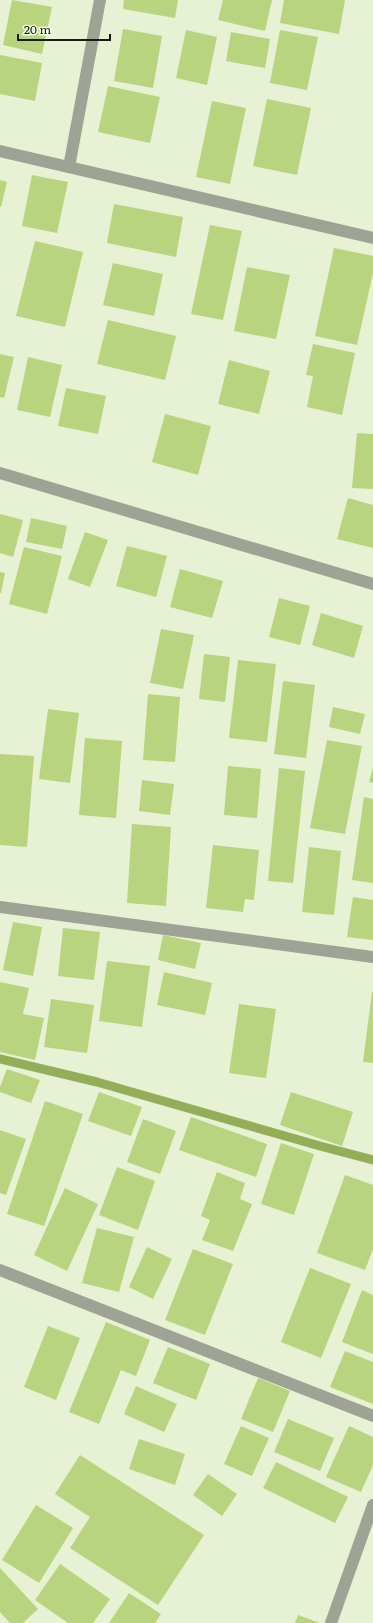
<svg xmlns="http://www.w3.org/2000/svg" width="373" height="1623" font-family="Literata,serif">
<rect width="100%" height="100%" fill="#e7f1d3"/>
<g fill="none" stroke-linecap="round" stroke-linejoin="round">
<polyline stroke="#94ad58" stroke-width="9" points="0,1059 97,1082 320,1146 373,1160"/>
</g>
<g fill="#b9d47e">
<polygon points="12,0 52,7 42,54 3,45"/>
<polygon points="124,0 178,0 175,18 123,9"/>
<polygon points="223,0 272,0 265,31 218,20"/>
<polygon points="284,0 345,0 339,34 280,23"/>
<polygon points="123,29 162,36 153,88 114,81"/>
<polygon points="186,30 217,37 207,85 176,78"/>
<polygon points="280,30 318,37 307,90 270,83"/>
<polygon points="231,32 270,39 265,68 226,61"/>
<polygon points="0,55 42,63 35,101 0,94"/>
<polygon points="108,86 160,97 150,143 98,132"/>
<polygon points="267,99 311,108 297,175 253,166"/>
<polygon points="212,101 246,108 230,184 196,177"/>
<polygon points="32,175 68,182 57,233 22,226"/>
<polygon points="0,180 7,182 1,207 0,207"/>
<polygon points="114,204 183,217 176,257 107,243"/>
<polygon points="210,225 242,231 223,320 191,314"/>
<polygon points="35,241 83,252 65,327 16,316"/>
<polygon points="334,248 373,256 373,273 357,345 315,336"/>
<polygon points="113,263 163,274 154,316 103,305"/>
<polygon points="247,267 290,275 276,339 234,331"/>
<polygon points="108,320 176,336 165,380 97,364"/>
<polygon points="313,344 355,353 342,415 307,407 313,376 306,375"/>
<polygon points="0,354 14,357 4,398 0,397"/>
<polygon points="28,357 62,365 50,417 17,410"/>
<polygon points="229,360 270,371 259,414 218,404"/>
<polygon points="66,388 106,396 98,434 58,426"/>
<polygon points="165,414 211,426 198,475 152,462"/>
<polygon points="357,433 373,434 373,489 352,488"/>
<polygon points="348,498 373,505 373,548 337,539"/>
<polygon points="0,514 23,520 13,557 0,553"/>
<polygon points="31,518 67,526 62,549 26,542"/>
<polygon points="85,532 108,540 90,587 68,579"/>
<polygon points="127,546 167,556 156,597 116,586"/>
<polygon points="24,547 62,556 47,614 9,604"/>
<polygon points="180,569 223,581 212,618 170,607"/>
<polygon points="0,572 5,573 1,593 0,593"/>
<polygon points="279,598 310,606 300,645 269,637"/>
<polygon points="321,613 363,626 354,658 312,645"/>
<polygon points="161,629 194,635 183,689 150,683"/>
<polygon points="204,654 230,657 225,702 199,699"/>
<polygon points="238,660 276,664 267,742 229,738"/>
<polygon points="283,681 315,685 306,758 274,754"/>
<polygon points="148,694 180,697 175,762 143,760"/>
<polygon points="333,707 365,714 360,734 329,727"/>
<polygon points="48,709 79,713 70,783 39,779"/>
<polygon points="85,738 122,741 116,818 79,815"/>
<polygon points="327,740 362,746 345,834 310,828"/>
<polygon points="0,754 34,756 27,847 0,845"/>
<polygon points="228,766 261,769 257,818 224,815"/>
<polygon points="373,767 373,783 369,782"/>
<polygon points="279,768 305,771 293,883 268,881"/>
<polygon points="142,780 174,784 170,815 139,811"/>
<polygon points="364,797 373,799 373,883 352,880"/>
<polygon points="132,824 171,827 166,906 127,903"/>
<polygon points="213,845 259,850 254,900 245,899 243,912 206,908"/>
<polygon points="309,847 341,851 334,915 302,912"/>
<polygon points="353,897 373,900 373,940 347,937"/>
<polygon points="13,922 42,927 33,976 3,970"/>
<polygon points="63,928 100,932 94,980 58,976"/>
<polygon points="163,935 201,943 195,969 158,960"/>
<polygon points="107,961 150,966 142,1027 99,1021"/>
<polygon points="164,972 212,983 205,1015 157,1005"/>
<polygon points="0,982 29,988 23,1014 44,1018 35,1060 0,1052"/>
<polygon points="372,992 373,992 373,1063 363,1062"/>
<polygon points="51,999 94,1005 87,1053 44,1047"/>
<polygon points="239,1004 276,1009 266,1078 229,1073"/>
<polygon points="7,1069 40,1080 31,1103 0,1092 0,1087"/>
<polygon points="99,1092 142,1107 131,1136 88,1121"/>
<polygon points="291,1092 353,1112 342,1146 280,1125"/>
<polygon points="45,1101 83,1114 44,1226 7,1214"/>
<polygon points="191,1117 267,1144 256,1177 179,1150"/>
<polygon points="143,1119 176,1131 160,1174 127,1162"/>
<polygon points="0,1130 26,1139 6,1195 0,1193"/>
<polygon points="281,1143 314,1154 294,1215 261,1204"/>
<polygon points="117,1167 155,1181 138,1230 99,1215"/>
<polygon points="217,1172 245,1183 240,1199 252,1204 233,1251 202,1240 210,1220 201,1216"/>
<polygon points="345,1175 373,1185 373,1249 365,1270 317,1253"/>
<polygon points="65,1188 98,1204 67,1271 34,1255"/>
<polygon points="97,1228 134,1237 119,1292 82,1283"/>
<polygon points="147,1247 172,1259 153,1299 129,1287"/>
<polygon points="193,1249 233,1264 205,1335 165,1320"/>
<polygon points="310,1268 351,1284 321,1358 281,1342"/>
<polygon points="362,1290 373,1295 373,1354 342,1342"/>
<polygon points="106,1322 150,1340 136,1376 121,1370 99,1424 69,1412"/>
<polygon points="48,1326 80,1338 56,1400 24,1387"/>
<polygon points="168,1347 210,1364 196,1400 153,1383"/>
<polygon points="345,1351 373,1362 373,1404 330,1387"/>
<polygon points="258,1378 290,1391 273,1432 241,1419"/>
<polygon points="136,1386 177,1404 164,1432 124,1414"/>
<polygon points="288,1419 334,1438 320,1471 274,1452"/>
<polygon points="241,1426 269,1438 252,1476 224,1464"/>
<polygon points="349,1426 373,1437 373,1465 361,1492 326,1477"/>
<polygon points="139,1439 185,1454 175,1485 129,1469"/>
<polygon points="80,1455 204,1535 158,1605 70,1548 90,1517 55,1494"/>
<polygon points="276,1462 348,1497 335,1523 263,1488"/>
<polygon points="208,1474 237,1494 222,1516 193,1495"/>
<polygon points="36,1505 73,1528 39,1583 2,1560"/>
<polygon points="60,1564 110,1599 93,1623 68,1623 35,1600"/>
<polygon points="0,1568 38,1609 23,1623 10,1623 0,1612"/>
<polygon points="129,1593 161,1614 155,1623 109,1623"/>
<polygon points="298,1615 320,1623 295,1623"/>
</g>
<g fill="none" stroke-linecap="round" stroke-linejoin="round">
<g stroke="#9ea396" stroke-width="12">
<polyline points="0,151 373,238"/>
<polyline points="69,167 100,0"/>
<polyline points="0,473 373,584"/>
<polyline points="0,907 373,957"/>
<polyline points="0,1270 373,1416"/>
<polyline points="331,1623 373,1505"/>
</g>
</g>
<path d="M18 34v6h92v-6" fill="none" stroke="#171b10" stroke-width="2"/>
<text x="24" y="34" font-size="12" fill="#171b10" stroke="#f4fee0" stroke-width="3" paint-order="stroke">20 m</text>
</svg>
